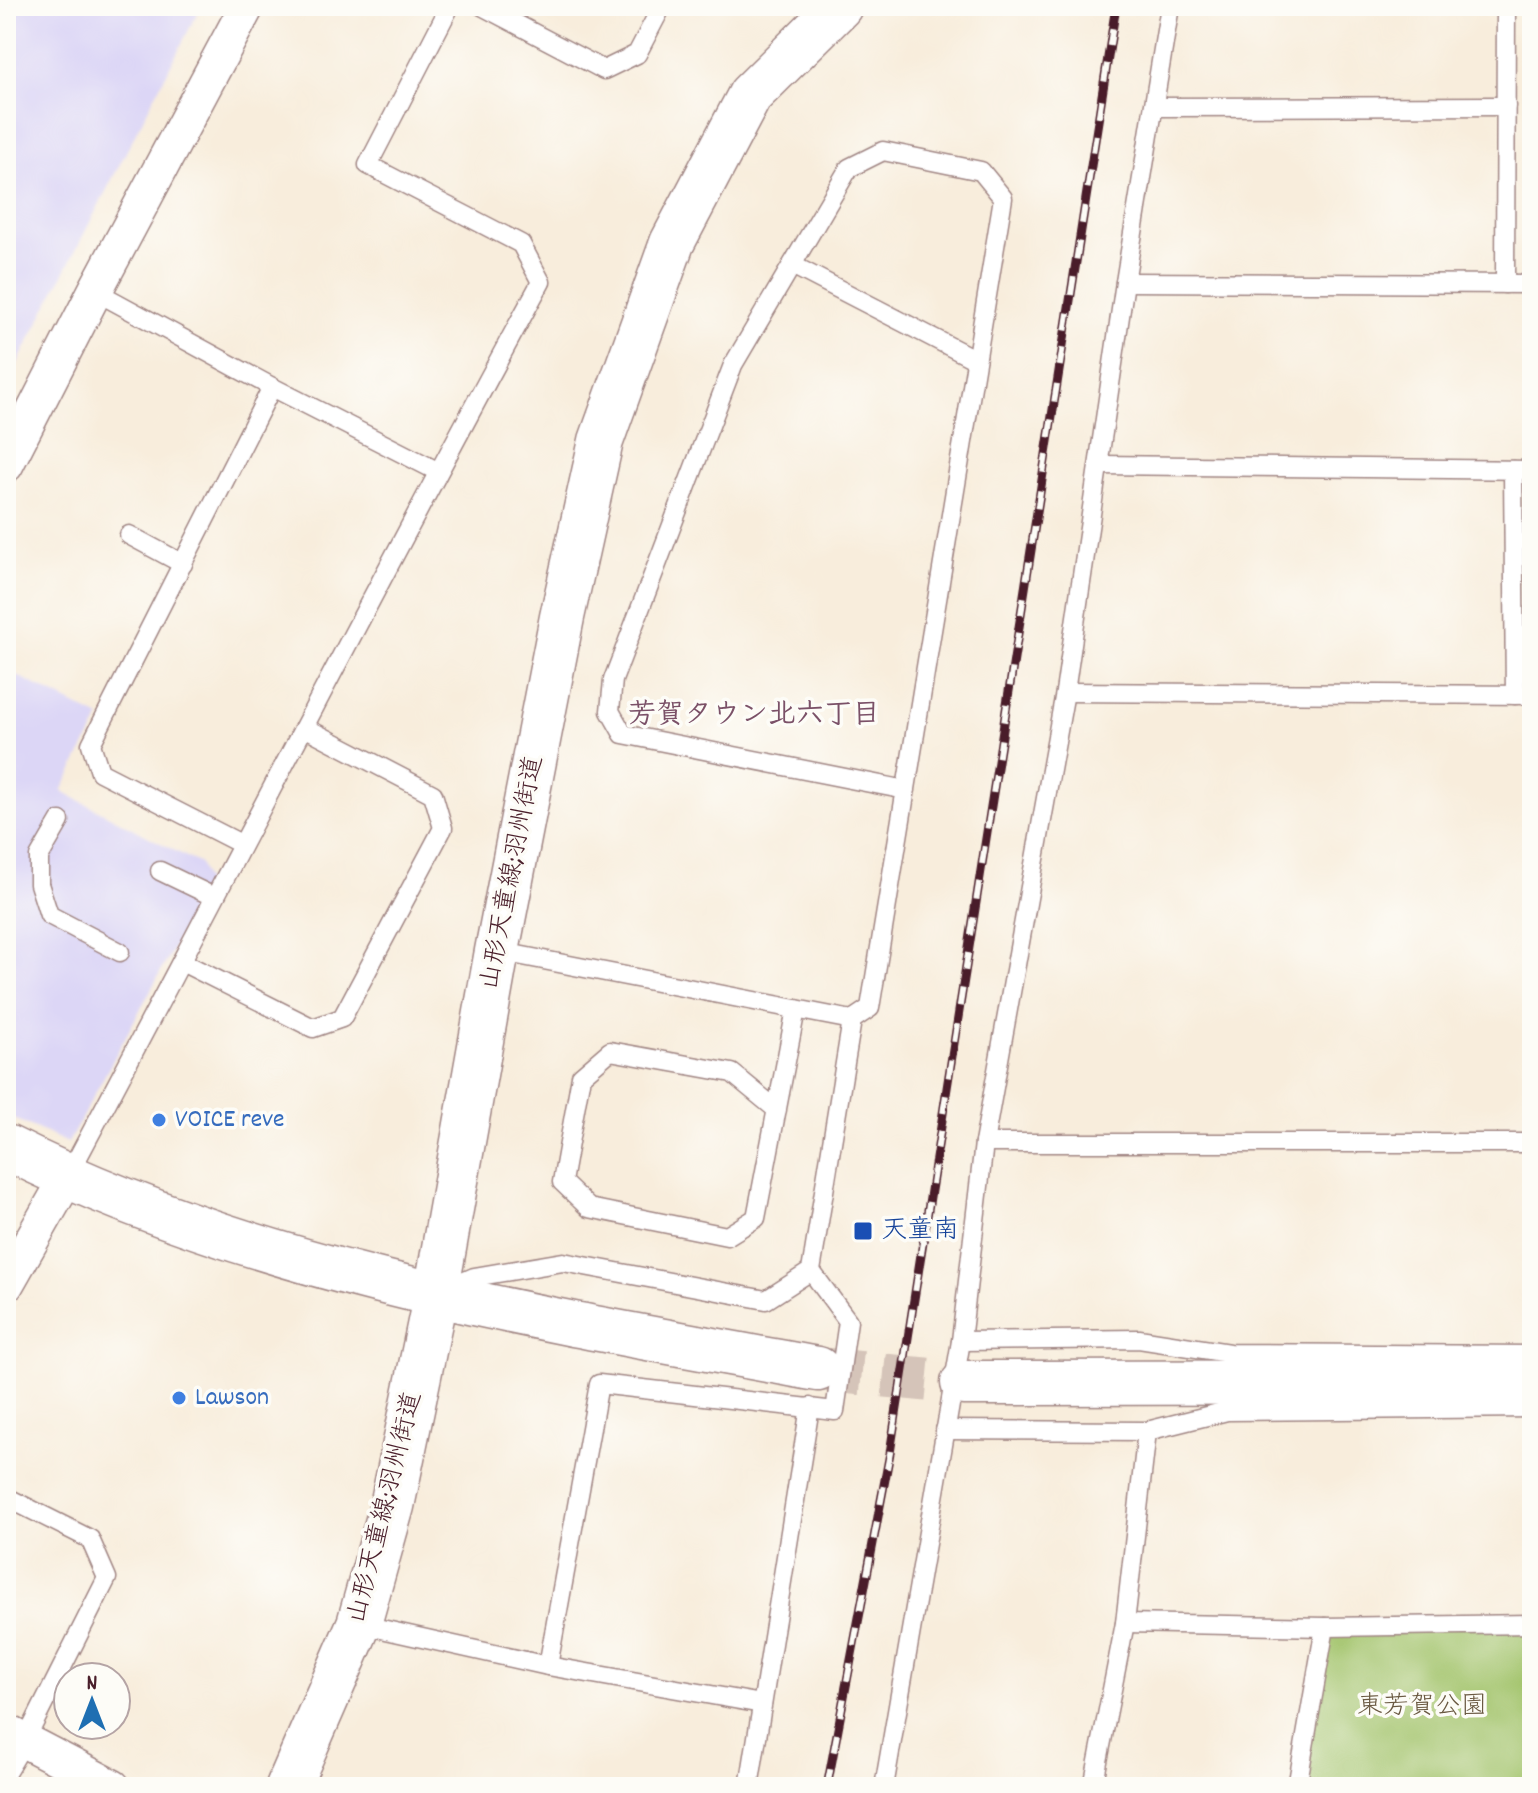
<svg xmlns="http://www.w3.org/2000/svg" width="1538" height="1793" font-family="Dekko,'Klee One',sans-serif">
<rect width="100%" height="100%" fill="#fdfcf7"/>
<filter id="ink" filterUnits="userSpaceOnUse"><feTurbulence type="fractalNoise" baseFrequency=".0125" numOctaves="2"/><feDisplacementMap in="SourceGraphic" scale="16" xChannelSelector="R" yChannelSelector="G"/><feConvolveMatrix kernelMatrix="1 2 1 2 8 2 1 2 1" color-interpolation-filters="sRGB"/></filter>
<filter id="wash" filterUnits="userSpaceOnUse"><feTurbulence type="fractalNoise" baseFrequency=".006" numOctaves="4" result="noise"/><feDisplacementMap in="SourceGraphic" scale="32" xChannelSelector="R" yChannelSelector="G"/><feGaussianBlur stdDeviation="1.8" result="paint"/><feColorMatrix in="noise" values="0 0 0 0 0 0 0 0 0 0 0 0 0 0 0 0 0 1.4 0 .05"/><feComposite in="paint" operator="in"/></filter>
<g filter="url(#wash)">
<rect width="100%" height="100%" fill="#f8eddc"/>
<g fill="#dcd6f6">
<polygon points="6,6 201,6 6,386"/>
<polygon points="6,670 100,718 62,791 200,864 207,886 68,1143 6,1115"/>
</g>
<polygon fill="#a4c56e" stroke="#77724c" stroke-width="2" points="1532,1624 1532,1787 1297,1787 1325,1627"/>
</g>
<g filter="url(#ink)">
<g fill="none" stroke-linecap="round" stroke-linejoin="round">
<polyline stroke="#d5c4b9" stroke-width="44" stroke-dasharray="44 22" stroke-linecap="butt" points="818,1369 963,1383"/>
<defs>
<g id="lane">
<polyline points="482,6 604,70 637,54 662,6"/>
<polyline points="1154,107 1506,106"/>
<polyline points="792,265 976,360"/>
<polyline points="1125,282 1532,284"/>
<polyline points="1505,284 1506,6"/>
<polyline points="95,291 272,387 437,471"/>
<polyline points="1099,465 1532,470"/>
<polyline points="1513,470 1515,695"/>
<polyline points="129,535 183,564"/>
<polyline points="1065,692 1532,695"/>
<polyline points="60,821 39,857 39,884 49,915 120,952"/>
<polyline points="241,844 100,772 91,744 272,387"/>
<polyline points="160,871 214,897"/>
<polyline points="497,951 852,1020"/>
<polyline points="182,962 313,1028 342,1018 443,828 433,794 306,728"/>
<polyline points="777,1110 732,1073 610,1051 581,1076 562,1182 589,1208 727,1236 756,1218 796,1009"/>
<polyline points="984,1143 1532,1143"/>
<path d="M68 1176C227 878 379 578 541 282L521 244 368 165 450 6"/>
<polyline points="449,1288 474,1277 563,1262 766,1300 811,1271"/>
<polyline points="961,1341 1139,1339 1229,1353 1532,1355"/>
<polyline points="945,1430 1147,1431 1227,1411 1532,1408"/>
<polyline points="6,1497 90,1539 107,1578 25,1741 6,1773"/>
<polyline points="1125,1623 1325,1627 1532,1624"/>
<polyline points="359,1624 548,1666 599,1384 835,1411 848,1321 811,1271 852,1020 870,1008 1003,198 981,171 883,151 849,168 733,365 613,680 610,711 623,734 906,790"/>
<polyline points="548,1666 762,1704"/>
<polyline points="749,1787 810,1407"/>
<polyline points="884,1787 961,1341 984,1143 1065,692 1125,282 1170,6"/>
<polyline points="1093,1787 1125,1623 1147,1431"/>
<polyline points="1297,1787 1325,1627"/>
</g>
<g id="street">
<polyline points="6,465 95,291 247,6"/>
<polyline points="6,1285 67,1178"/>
<polyline points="6,1731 113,1787"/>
</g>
<g id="secondary">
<path d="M6 1147C258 1274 543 1319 818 1369"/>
<polyline points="963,1383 1532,1382"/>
</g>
<polyline id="primary" points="288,1787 359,1624 392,1506 436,1293 497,951 562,617 601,441 672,243 750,95 840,6"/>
</defs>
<use href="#lane" stroke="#a18684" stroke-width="21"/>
<use href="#street" stroke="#a18684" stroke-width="37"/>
<use href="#secondary" stroke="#a18684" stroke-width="47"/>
<use href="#primary" stroke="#a18684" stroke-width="47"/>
<use href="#lane" stroke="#fff" stroke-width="18"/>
<use href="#street" stroke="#fff" stroke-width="34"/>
<use href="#secondary" stroke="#fff" stroke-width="44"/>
<use href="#primary" stroke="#fff" stroke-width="44"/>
<defs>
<polyline id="rail" points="827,1787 890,1453 1116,6"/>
</defs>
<use href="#rail" stroke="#4a1f2b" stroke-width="9"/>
<use href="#rail" stroke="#fdfcf7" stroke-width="6" stroke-dasharray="18" stroke-linecap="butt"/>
</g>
</g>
<g fill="#3f7fe0" stroke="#fdfcf7" stroke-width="3">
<circle cx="159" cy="1120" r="8"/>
<circle cx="179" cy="1398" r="8"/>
</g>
<rect fill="#1a4fb4" stroke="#fdfcf7" stroke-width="3" x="853" y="1221" width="20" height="20" rx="4"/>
<g text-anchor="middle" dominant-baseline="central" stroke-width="7" stroke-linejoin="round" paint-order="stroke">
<g font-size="26" fill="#4a1f2b" stroke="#fdfcf7">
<text transform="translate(513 873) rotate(-79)">山形天童線;羽州街道</text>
<text transform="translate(386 1508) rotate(-76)">山形天童線;羽州街道</text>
</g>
<g font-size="26" fill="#366cbe" stroke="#fdfcf7" text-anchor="start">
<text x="175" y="1120">VOICE reve</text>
<text x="195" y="1398">Lawson</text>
</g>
<g font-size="26" fill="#164399" stroke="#fdfcf7" text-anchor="start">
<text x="881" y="1231">天童南</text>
</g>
<g font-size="26" fill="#6a5942" stroke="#fdfcf7">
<text x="1422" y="1707">東芳賀公園</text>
</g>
<g font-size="28" font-weight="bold" fill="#7b5168" stroke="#fdfcf7">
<text x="754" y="717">芳賀タウン北六丁目</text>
</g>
</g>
<rect width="1538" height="1793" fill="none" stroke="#fdfcf7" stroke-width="32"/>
<g transform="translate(92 1701)"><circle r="38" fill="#fdfcf7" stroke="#b5a4a5" stroke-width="2"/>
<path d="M0-6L14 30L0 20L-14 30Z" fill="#1f6fb2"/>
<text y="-12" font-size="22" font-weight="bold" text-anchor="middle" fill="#4a1f2b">N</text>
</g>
</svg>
